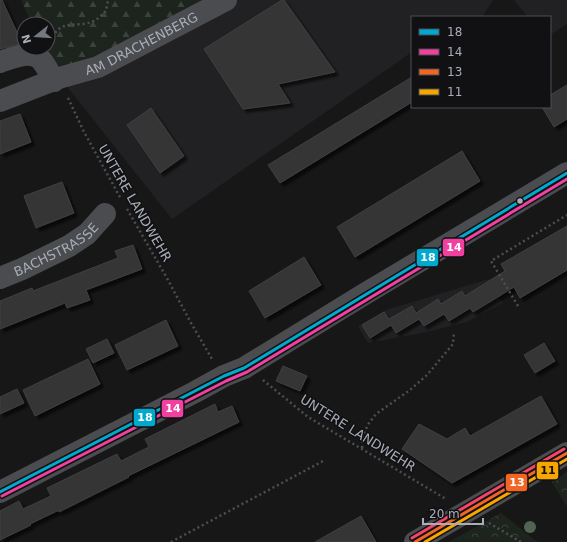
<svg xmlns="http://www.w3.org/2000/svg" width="567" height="542" font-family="'DejaVu Sans',sans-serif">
<defs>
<pattern id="forest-firs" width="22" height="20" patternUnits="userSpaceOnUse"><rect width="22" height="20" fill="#1d241e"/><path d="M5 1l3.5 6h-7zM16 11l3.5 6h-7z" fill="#3b413d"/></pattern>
<pattern id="park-crowns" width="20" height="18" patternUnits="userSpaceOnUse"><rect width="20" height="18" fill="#1d241e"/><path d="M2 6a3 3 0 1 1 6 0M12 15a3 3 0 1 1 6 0" fill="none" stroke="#3b413d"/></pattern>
<filter id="shadow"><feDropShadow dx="3.5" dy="3.5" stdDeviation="1" flood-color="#0009"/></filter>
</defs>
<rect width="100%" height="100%" fill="#171717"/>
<g fill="#212123">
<polygon points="238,0 493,0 482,17 412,17 412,52 172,219 65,84 101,71"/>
<polygon points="514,0 567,0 567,24 550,35 550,17 528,17"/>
<polygon points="489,279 503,303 467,322 427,332 368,343 358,326 386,310"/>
</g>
<polygon fill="url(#forest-firs)" points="21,0 213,0 97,59 53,73 42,48 48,48 48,24 32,24"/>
<g fill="url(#park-crowns)">
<polygon points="567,472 567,507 552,482"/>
<polygon points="501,513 536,541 539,542 449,542"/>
</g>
<g fill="#353536" stroke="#3f4043" filter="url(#shadow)">
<polygon points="0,0 2,0 22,43 0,49"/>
<polygon points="282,0 284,0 335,72 278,84 290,103 243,109 204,49"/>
<polygon points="412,77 412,102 280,183 268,165"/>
<polygon points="567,85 567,119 554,127 542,107 550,107 550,95"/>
<polygon points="151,108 184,156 160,173 127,125"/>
<polygon points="20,114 31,142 0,154 0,121"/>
<polygon points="462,151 480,181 355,257 337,227"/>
<polygon points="62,182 74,213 36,228 24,196"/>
<polygon points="567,226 567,270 520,298 514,287 473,312 470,308 449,321 444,314 424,326 419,319 396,333 391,325 370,338 362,325 384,312 389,319 412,306 416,313 438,299 441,304 462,291 465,296 505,271 501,264"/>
<polygon points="133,245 142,269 86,290 90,300 67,308 65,303 0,329 0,301 32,288 33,291 118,258 115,251"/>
<polygon points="304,257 321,285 265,318 249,291"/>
<polygon points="166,320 178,346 127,370 115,345"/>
<polygon points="107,339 114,353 93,363 86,349"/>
<polygon points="544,343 555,361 535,373 524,355"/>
<polygon points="88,359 100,384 35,416 23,390"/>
<polygon points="283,366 307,376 300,391 276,381"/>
<polygon points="17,389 24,403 0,414 0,397"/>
<polygon points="541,396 557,424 452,483 402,449 419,424 447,439 465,428 470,436"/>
<polygon points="215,404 218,412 232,406 239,422 128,476 129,477 59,512 59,510 30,524 31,525 0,540 0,511 19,501 23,509 51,496 47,488 117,454 121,461 149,447 145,439"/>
<polygon points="361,516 376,542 315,542"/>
</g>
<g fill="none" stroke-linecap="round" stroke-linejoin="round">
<g stroke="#4d4e52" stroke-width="2.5" stroke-dasharray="2 3" stroke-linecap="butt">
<path d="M51 42C59 17 76 29 94 21 98 19 103 14 106 11L108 0"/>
<polyline points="68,98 84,132 121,199"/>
<polyline points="127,209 168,280 191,323 212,359"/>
<polyline points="518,306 491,261 567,215"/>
<polyline points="263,380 308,417 446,499"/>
<polyline points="362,448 363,435 369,423 376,414 410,390 427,375 453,344 454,332"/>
<polyline points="489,523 521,542"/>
<polyline points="171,542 325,460"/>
</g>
<g stroke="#4b4c50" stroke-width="22">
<path d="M0 62C12 58 33 48 42 61 47 67 50 75 54 81"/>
<path id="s1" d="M0 101 59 78 98 67 226 0"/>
<path id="s2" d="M0 278 22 269 69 246 87 234 105 214"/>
<polyline points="0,492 195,392 224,376 244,368 363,295 567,173"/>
<polyline points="415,542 567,453"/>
</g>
<defs>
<polyline id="bus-1" points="0,492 224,376 244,368 567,173"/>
<polyline id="bus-2" points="2,496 226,381 247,372 567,179"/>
<polyline id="bus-3" points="415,542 567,453"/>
<polyline id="bus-4" points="425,542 567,459"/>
<polyline id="bus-5" points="412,538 564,449"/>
</defs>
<use href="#bus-1" stroke="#111113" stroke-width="6"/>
<use href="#bus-2" stroke="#111113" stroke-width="6"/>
<use href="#bus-3" stroke="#111113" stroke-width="6"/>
<use href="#bus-4" stroke="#111113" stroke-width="6"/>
<use href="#bus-5" stroke="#111113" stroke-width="6"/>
<use href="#bus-1" stroke="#00a9ce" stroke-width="3"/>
<use href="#bus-2" stroke="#f240a1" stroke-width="3"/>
<use href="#bus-3" stroke="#f26522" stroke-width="3"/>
<use href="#bus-4" stroke="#f7a600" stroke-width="3"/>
<use href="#bus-5" stroke="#f34667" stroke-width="3"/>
</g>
<circle fill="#506451" cx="530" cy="527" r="6"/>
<circle fill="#a8adb8" stroke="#111113" stroke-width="1.5" cx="520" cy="201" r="3.5"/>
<g text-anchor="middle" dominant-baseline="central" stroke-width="3" stroke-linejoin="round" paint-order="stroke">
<g font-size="13" fill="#a8adb8" stroke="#111113">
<text stroke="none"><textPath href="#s1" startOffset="153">AM DRACHENBERG</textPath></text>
<text transform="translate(135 203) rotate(60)">UNTERE LANDWEHR</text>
<text stroke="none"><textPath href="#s2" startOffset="63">BACHSTRASSE</textPath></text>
<text transform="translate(358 433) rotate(32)">UNTERE LANDWEHR</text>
</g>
</g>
<g stroke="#111113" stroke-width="1.5">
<rect x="442" y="238" width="23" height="19" rx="4" fill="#f240a1"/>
<rect x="416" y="248" width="23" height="19" rx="4" fill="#00a9ce"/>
<rect x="161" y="399" width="23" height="19" rx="4" fill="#f240a1"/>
<rect x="133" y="408" width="23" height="19" rx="4" fill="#00a9ce"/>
<rect x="536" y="461" width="23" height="19" rx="4" fill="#f7a600"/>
<rect x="505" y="473" width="23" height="19" rx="4" fill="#f26522"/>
</g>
<g font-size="11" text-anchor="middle" font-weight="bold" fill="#fff">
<text x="454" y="251">14</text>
<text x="428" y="261">18</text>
<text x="173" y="412">14</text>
<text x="145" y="421">18</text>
<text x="517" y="486">13</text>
</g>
<g font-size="11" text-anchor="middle" font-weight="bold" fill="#111">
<text x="548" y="474">11</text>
</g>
<rect x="411" y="16" width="140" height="92" fill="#111113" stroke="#4d4f55"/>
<rect x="419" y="29" width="20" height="6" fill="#00a9ce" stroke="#4d4f55"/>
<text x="447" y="36" font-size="12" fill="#a8adb8">18</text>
<rect x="419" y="49" width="20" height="6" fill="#f240a1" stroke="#4d4f55"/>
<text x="447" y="56" font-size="12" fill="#a8adb8">14</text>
<rect x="419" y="69" width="20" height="6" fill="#f26522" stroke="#4d4f55"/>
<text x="447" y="76" font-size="12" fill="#a8adb8">13</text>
<rect x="419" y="89" width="20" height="6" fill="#f7a600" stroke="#4d4f55"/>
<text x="447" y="96" font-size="12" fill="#a8adb8">11</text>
<g transform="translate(36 36) rotate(253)"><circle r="19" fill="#111113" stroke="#4d4f55"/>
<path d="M0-3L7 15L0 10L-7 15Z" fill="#757880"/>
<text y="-6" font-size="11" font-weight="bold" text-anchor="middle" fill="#a8adb8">N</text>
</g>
<path d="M423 518v6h60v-6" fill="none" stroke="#a8adb8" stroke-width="2"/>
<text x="429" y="518" font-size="12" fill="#a8adb8" stroke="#111113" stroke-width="3" paint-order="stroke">20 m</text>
</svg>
